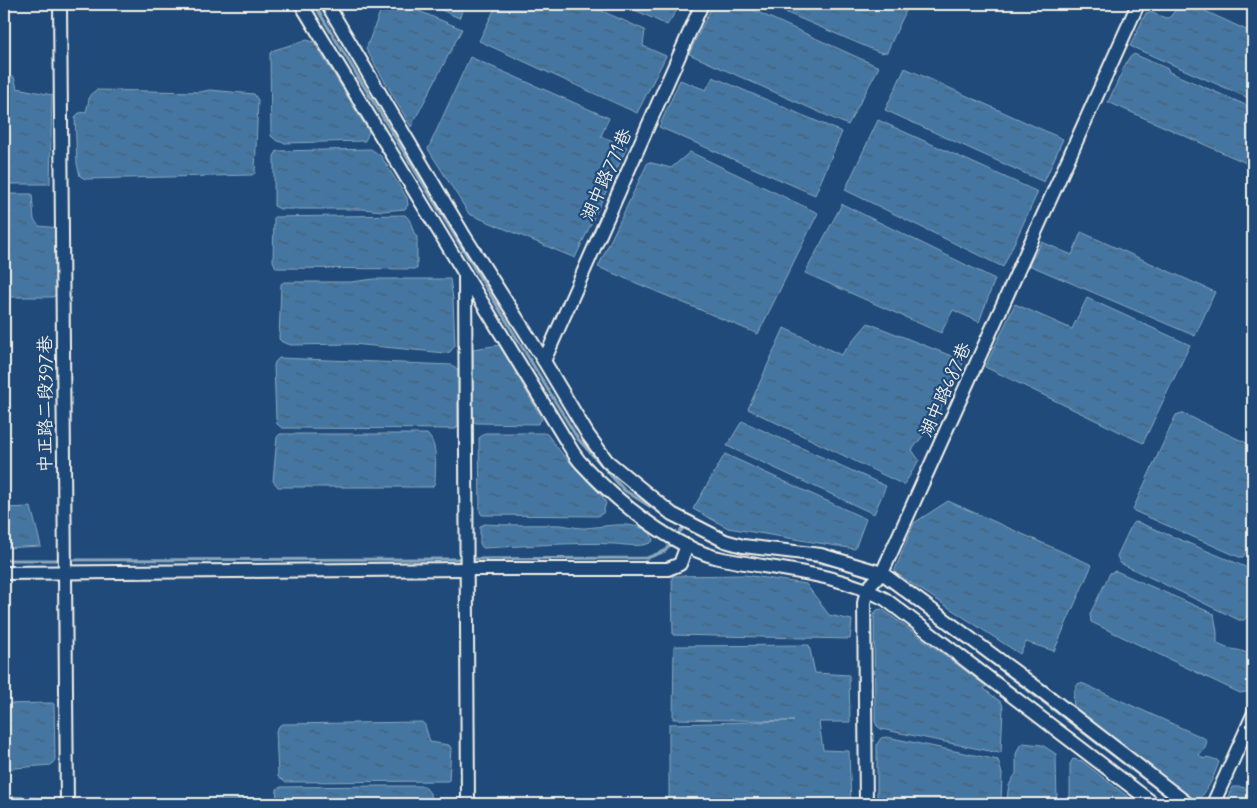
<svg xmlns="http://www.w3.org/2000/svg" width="1257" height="808" font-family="Mynerve,'LXGW WenKai TC',sans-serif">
<defs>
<pattern id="water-ripples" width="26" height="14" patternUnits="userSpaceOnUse" patternTransform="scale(1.25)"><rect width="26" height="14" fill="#4476a1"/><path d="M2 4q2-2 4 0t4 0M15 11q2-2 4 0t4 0" fill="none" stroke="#465f74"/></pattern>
</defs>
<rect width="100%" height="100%" fill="#1f4a7a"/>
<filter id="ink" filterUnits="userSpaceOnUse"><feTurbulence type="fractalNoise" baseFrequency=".02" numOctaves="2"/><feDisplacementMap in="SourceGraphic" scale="10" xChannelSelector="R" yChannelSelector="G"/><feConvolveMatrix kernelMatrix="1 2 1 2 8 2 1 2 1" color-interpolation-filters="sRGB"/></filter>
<g filter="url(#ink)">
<g fill="url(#water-ripples)" stroke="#8aa7bd">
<polygon points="383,4 402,4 462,29 411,127 366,49"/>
<polygon points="428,4 466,4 459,18"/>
<polygon points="497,4 586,4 645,30 643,46 666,56 637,113 479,41"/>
<polygon points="622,4 681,4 667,25"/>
<polygon points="713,4 740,4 879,67 848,125 689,54"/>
<polygon points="766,4 909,4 887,52 881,53"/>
<polygon points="1180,4 1190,4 1253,33 1253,100 1130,46 1146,13 1150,12 1166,18 1170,17"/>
<polygon points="307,40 314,42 369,132 365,141 284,143 277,141 271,136 270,53 274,50"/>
<polygon points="1134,54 1168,69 1169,72 1253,108 1253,166 1108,102 1128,59"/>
<polygon points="470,57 609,118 601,136 627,147 575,258 469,214 428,149"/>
<polygon points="905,68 1063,139 1044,182 885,110"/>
<polygon points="4,77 14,77 17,88 52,95 50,184 4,184"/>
<polygon points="713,77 842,132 815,195 659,127 680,80 706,90"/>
<polygon points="96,90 200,92 210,90 254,94 258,100 255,173 252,175 85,179 80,176 77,164 75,117 79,113 86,112 90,95"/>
<polygon points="878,120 1038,192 1003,267 845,190"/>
<polygon points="371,149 381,156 407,198 408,205 405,209 383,211 362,209 280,209 274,206 274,156 277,151"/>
<polygon points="690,152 818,213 758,334 598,267 648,162 671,168"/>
<polygon points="4,194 32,194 34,220 39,226 59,228 57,294 53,297 4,297"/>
<polygon points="842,204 995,279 979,322 953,310 941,333 805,273"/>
<path d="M405 215C413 221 411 231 417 237V269L276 268 273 261 274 217Z"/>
<polygon points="1081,232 1215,292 1195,336 1029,265 1042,242 1072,255"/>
<polygon points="374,279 450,279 453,299 455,345 450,352 445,353 353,344 291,345 282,342 279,339 281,284 284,282 351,282"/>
<polygon points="1087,298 1190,345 1143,443 985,367 1015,304 1072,329"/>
<polygon points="868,323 964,361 935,420 912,450 919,460 904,485 748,409 784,328 841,355"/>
<polygon points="500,345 542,419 538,424 476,423 473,421 473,349"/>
<polygon points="279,358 452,365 458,370 458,425 456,429 282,428 277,424 276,419 274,366 275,362"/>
<polygon points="1182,413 1253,446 1253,541 1243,557 1239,557 1134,511 1133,509 1176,415"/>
<polygon points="742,421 886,486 874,514 727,446"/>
<polygon points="485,433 543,433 547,434 563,455 602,496 606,503 603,513 598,516 482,515 480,512 479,438"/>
<path d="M280 434H427C439 445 435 468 435 483L432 487H278L273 481 277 437Z"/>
<polygon points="725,454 866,519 855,549 728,528 693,509"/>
<polygon points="948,501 1092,565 1054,651 1026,642 1020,654 894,572 914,523"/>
<polygon points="31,507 41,546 4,548 4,508"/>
<path d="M1135 522 1140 523 1253 570C1253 587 1257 608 1244 620H1239L1120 563 1117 556 1132 524Z"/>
<path d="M484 524C510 526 535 524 561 525 569 526 576 528 584 528 602 527 621 522 638 527 647 529 652 532 653 541 644 548 627 545 615 544 572 542 527 546 483 548L480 544V527Z"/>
<path d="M1116 571 1214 614 1217 632V643C1228 652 1244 647 1253 658V673L1247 686V692L1240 693 1091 622 1090 614 1110 573Z"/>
<polygon points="745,575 806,584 829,615 852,620 850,639 673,635 672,576"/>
<polygon points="882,609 986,686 984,689 1002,703 1003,708 1001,752 999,753 881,729 877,726 875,721 874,615 877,610"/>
<polygon points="809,645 815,673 849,675 850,722 819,722 823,750 849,751 851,804 669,804 669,724 794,721 673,719 674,646"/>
<path d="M1079 683 1084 684 1204 738 1207 740 1205 748 1199 755 1204 759 1207 757 1217 760 1219 762C1215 773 1206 799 1194 800L1075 709C1072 702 1073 688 1079 683Z"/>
<polygon points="52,703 54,704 55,760 51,765 4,769 4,704"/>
<polygon points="422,722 425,725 430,742 449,745 451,748 449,781 285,782 278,777 276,731 280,725 283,724"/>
<polygon points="887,737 998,760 1002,774 1001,804 877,804 877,744 881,738"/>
<path d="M1023 743 1042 745 1056 754 1057 804H1007C1008 790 1007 785 1016 774V754L1020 745Z"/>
<polygon points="1073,759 1082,761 1137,804 1070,804 1070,764"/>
<polygon points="384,786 424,786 430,793 431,804 276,804 277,789 281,787"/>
<polygon points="1232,787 1242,787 1253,791 1253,804 1225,804"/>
<polygon points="4,796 51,798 56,800 58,804 4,804"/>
<polygon points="112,799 189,801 254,799 258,800 259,804 109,804"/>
</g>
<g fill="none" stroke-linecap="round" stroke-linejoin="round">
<g stroke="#8aa7bd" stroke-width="3">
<polyline points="314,4 578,439 624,490 665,516"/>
<polyline points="675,522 696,533"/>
<polyline points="676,537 683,528"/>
<polyline points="470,559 647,558 665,551 672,542"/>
<polyline points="803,559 836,566"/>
<polyline points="4,560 61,560"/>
<polyline points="67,560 463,559"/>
<polyline points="854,571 872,578"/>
<polyline points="933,618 1177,804"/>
</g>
<defs>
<g id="street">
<polyline points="60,4 67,804"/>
<path d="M301 4 565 439C570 447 575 457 582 464 615 500 674 549 723 559 777 570 835 572 885 599L1154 804"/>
<polyline points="327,4 465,237 544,361 588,435 607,461 672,514 725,541 743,546 821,555 882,573 1044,693 1188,804"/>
<polyline points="465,274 468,804"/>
<polyline points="544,361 702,4"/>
<polyline points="4,573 466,569 668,569 680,564 687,545"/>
<polyline points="866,804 864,603 867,589 882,573 1138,4"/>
<polyline points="1213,804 1253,715"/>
</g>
</defs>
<use href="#street" stroke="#f4f1e8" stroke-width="16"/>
<use href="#street" stroke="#1f4a7a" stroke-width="12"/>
</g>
</g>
<g text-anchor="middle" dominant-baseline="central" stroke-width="4.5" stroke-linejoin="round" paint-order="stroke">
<g font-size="18" fill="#f4f1e8" stroke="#1f4a7a">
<text transform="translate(607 175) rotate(-66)">湖中路771巷</text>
<text transform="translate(946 390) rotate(-66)">湖中路687巷</text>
<text transform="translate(46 404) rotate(-90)">中正路二段397巷</text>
</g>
</g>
<rect width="1257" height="808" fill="none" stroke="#1f4a7a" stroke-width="20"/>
<rect x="10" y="10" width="1237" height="788" fill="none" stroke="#f4f1e8" stroke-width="2" filter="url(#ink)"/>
</svg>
